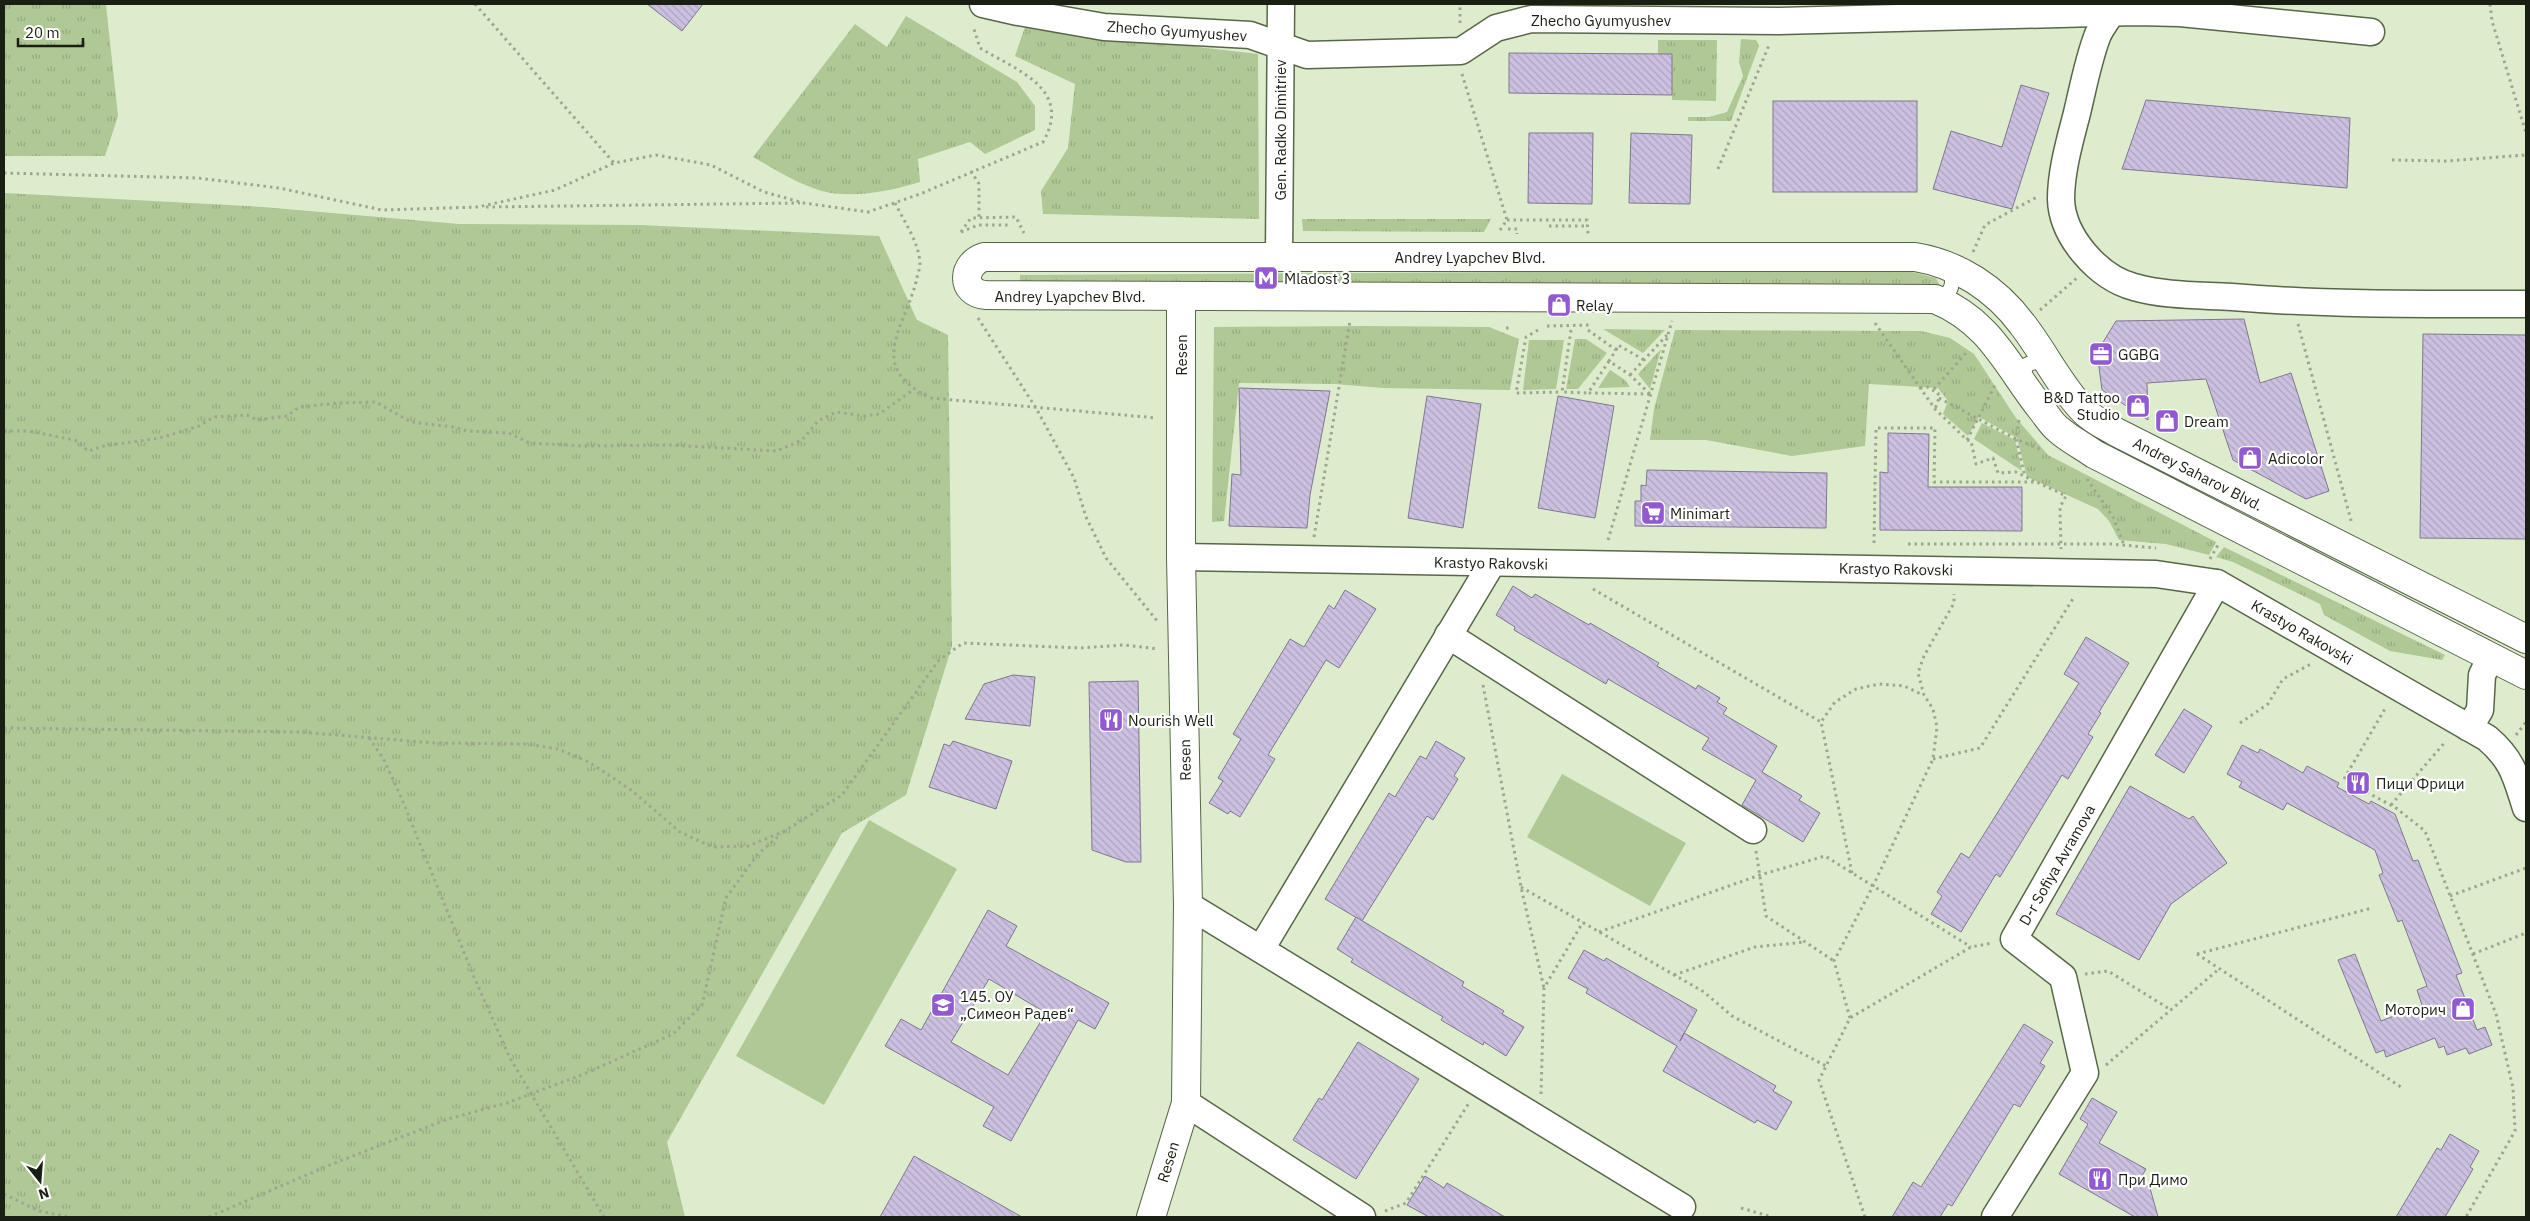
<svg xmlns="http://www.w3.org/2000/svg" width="2530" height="1221" font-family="'IBM Plex Sans',sans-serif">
<defs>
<pattern id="grass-tufts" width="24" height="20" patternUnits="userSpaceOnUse" patternTransform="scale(1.25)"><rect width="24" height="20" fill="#b0c796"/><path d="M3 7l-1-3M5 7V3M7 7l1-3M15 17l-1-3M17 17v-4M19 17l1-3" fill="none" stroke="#97aa80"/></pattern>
<pattern id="building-back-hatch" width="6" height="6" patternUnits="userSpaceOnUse" patternTransform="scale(1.25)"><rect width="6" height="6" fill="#cbc0df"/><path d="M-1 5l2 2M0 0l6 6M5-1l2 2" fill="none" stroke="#aea5be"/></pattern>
</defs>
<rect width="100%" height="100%" fill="#ddeccc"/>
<g fill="url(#grass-tufts)">
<polygon points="4,4 110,4 106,5 118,116 105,156 4,156"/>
<path d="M906 16 1017 82 1035 106V130L985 154 970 142 918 159 920 182C892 191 851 199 822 191 798 184 774 169 753 157L855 24 887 47Z"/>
<polygon points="1025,27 1258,54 1259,219 1043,214 1041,191 1068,148 1075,84 1015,56"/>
<polygon points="1741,39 1756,40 1759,46 1731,121 1688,121 1688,117 1709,117 1727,112 1743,76 1739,62"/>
<polygon points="1658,40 1717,40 1716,101 1672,100 1672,54 1658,54"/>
<polygon points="4,193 263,207 459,224 640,225 879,236 917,320 948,335 952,646 906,795 842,833 667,1142 685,1217 4,1217"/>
<polygon points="1302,219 1491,219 1484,232 1303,231"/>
<polygon points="1891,270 1908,271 1936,278 1940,286 1020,284 1020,275"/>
<polygon points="1364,326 1489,327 1519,339 1510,390 1383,388 1335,384 1239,383 1224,521 1212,522 1214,327"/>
<polygon points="1603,329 1665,330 1643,353"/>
<polygon points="1675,330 1921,331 1950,338 1974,354 2016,418 2048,455 2216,542 2209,555 2166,544 2119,540 2109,521 2098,509 2027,477 2017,438 1979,417 1968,436 1943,414 1948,401 1938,388 1869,384 1865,446 1792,456 1706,440 1650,440 1654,409"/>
<polygon points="1575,339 1586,339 1607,353 1578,389 1566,389"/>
<polygon points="1529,340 1564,340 1556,389 1523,390"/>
<polygon points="1661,349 1650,389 1638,374"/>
<polygon points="1610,370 1625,380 1630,387 1598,388"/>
<polygon points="1982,423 2015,440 2022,471 1974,439"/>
<polygon points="2224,547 2445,655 2442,660 2390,651 2324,615 2320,604 2233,562 2216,557"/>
</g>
<g fill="#b0c796">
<polygon points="1562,774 1686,843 1650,906 1527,837"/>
<polygon points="869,820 957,869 824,1105 736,1056"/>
</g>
<g fill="url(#building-back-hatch)" stroke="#817693" fill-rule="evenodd">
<polygon points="647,4 703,4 682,31"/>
<polygon points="1509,53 1672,54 1672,95 1509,93"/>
<polygon points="2021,85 2049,93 2012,209 1933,189 1951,131 2002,147"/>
<polygon points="2146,100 2350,118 2347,188 2122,169"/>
<rect x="1773" y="101" width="144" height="91"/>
<polygon points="1529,133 1593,133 1592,204 1528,203"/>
<polygon points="1631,133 1692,135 1690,204 1629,203"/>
<polygon points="2244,319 2260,383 2291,373 2329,491 2306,499 2233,460 2206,379 2147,383 2148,420 2102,390 2097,352 2116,321"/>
<polygon points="2423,334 2526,335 2526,539 2420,538"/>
<polygon points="1239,388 1330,391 1310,495 1307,528 1229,526 1232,474 1241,475"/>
<polygon points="1427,396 1481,404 1463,528 1408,518"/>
<polygon points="1558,396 1614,406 1595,518 1538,508"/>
<polygon points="1888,433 1929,434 1928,487 2022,487 2022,531 1880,530 1880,472 1888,473"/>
<polygon points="1647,470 1827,473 1826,528 1635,526 1635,501 1641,501 1641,485 1646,486"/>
<polygon points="1513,586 1532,598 1535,594 1589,625 1590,623 1659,663 1657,666 1696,689 1698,685 1720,698 1717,702 1727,708 1723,714 1777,746 1762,772 1802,796 1799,800 1820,813 1803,842 1742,805 1756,780 1702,749 1709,738 1608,679 1606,684 1514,630 1515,627 1496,615"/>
<polygon points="1345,590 1376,609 1339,668 1326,660 1268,755 1275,759 1240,817 1230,811 1228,814 1209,803 1223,781 1218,778 1241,739 1233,734 1290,639 1304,647 1329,605 1334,609"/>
<polygon points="2086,637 2129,663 2099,712 2101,713 2088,734 2093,737 2068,779 2062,775 2000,877 1996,874 1961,932 1931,914 1942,896 1937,892 1961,853 1969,858 2079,683 2064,674"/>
<polygon points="1013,675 1035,677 1030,726 965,719 984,684"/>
<polygon points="1138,681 1141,862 1126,862 1092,850 1089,682"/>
<polygon points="2184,709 2212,726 2184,773 2155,755"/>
<polygon points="953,741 1012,761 996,809 929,787 944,744 950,746"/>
<polygon points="1436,741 1465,758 1454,776 1458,779 1433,820 1427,816 1362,921 1325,899 1389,793 1395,797 1420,756 1426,759"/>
<polygon points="2242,745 2258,753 2260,749 2303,773 2307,766 2339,783 2337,787 2369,804 2371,801 2395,814 2413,861 2418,860 2462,973 2456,975 2477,1030 2485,1027 2492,1045 2469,1054 2466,1048 2447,1055 2444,1046 2439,1048 2435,1038 2386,1057 2384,1050 2376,1053 2338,960 2355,954 2381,1021 2422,1005 2417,990 2427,986 2402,920 2398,922 2379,875 2383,873 2375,850 2287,803 2283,810 2239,787 2242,782 2227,774"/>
<polygon points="2130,786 2189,819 2193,816 2227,863 2171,904 2139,960 2056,914"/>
<path d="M988 910 1017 926 1006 946 1109 1003 1095 1029 1078 1020 1011 1141 983 1126 994 1107 885 1046 901 1019 921 1030ZM989 979 1046 1013 1008 1075 951 1042Z"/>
<polygon points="1356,917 1464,982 1462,986 1504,1011 1502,1014 1524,1027 1506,1056 1484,1042 1483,1045 1441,1020 1443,1017 1351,962 1353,959 1337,949"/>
<polygon points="1584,950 1604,961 1606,958 1697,1010 1680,1041 1684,1033 1776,1086 1773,1091 1792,1102 1776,1130 1757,1120 1755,1123 1663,1071 1677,1046 1586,993 1588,989 1568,978"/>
<polygon points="2024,1024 2053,1042 2040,1063 2045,1066 2020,1107 2014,1104 1952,1206 1948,1204 1940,1217 1892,1217 1913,1182 1921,1187"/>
<polygon points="1358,1042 1419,1079 1356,1179 1293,1140 1319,1098 1322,1100"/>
<polygon points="2092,1098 2117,1112 2099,1143 2146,1169 2139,1181 2150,1188 2158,1217 2135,1217 2059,1174 2088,1124 2080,1119"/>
<polygon points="2450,1134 2479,1151 2470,1167 2473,1169 2445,1217 2396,1217 2437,1148 2441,1150"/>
<polygon points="914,1156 1022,1217 880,1217"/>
<polygon points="1425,1176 1444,1188 1447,1183 1505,1217 1429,1217 1407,1205"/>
</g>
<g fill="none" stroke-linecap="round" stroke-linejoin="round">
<defs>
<g id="service">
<path d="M1936 299C1953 294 1956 282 1947 266"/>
<polyline points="2024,384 2023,373 2028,364 2039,361 2049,366"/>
</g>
<g id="minor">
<polyline points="983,4 1018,12 1104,27 1250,35 1307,55 1461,51 1496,28 1531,19 1779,21 2136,12 2180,13 2371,32"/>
<path d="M2114 4C2112 17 2101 25 2097 37 2088 61 2083 88 2077 113 2070 140 2061 171 2061 199 2062 237 2099 278 2134 287 2165 296 2200 295 2232 297 2330 305 2428 304 2526 304"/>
<polyline points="1279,257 1281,4"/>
<path d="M1181 557 2156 574 2217 583 2487 738C2513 760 2516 777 2526 808"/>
<polyline points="1448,635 1753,830"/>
<polyline points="2469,728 2480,710 2482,675 2491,657"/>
<polyline points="1188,905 1682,1207"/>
<polyline points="1261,949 1492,563"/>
<polyline points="1186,1103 1362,1217"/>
<polyline points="1995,1217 2085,1073 2063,977 2014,939 2217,583"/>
</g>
<polyline id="tertiary" points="1151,1217 1186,1103 1188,905 1181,557 1181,297"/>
<path id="secondary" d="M2526 639 2116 432C2106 426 2093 420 2084 411 2059 385 2044 352 2022 324 1996 289 1958 264 1915 257H984C962 264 960 293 986 295L1935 299C1991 322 2007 366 2042 410 2047 416 2052 425 2059 430 2069 439 2083 446 2094 454L2526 675"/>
</defs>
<use href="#service" stroke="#59664a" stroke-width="16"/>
<use href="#minor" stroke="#59664a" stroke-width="29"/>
<use href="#tertiary" stroke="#59664a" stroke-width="30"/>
<use href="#secondary" stroke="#59664a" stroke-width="30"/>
<g stroke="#9ca78e" stroke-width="3" stroke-dasharray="2.5 4" stroke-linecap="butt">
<path d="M475 4 614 163 656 155 711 165 764 192 804 203 868 212 920 194 1043 142C1073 89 1018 71 980 48L973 26"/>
<polyline points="2490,4 2492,21 2526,133"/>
<polyline points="1460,23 1460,4"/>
<polyline points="1462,74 1507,220 1498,233"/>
<polyline points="2392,160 2446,161 2526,155"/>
<polyline points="1718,169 1769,45"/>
<polyline points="971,171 979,184 979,217"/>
<polyline points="4,173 198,178 279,188 382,210 478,207 555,190 614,163"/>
<path d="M895 203C904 221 919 243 920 263 920 269 917 276 916 282 903 331 866 367 931 398L1157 418"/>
<polyline points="486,207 800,203"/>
<polyline points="1507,220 1587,220 1588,234"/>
<polyline points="1549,226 1588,226"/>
<polyline points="1508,229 1517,229 1517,234"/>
<polyline points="961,232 971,218 1016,217 1024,233"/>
<polyline points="961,232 978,225 1011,225"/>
<polyline points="1973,252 1985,225 2037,197"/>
<polyline points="2040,310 2077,278"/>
<polyline points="978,318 1036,408 1074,478 1086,517 1106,558 1158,622"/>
<polyline points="1875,323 1935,409 1967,440 1971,441 1976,464 1993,458 1998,473 2016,472 2034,481"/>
<polyline points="2298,324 2352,524"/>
<polyline points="1547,326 1589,325"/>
<polyline points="1506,328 1511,328"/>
<polyline points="1538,330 1526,337 1516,393 1562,392"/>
<polyline points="1571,330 1562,392 1588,393"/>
<polyline points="1588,330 1616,350 1609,361 1630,375 1650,394"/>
<polyline points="1616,350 1618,345 1644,360"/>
<polyline points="1609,361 1588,393 1651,394"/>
<polyline points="1630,375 1668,334"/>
<polyline points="1920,388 1927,387 1938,393 1939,398 1935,409"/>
<polyline points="1934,389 1968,351"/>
<polyline points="1939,398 2016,439 2042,450"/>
<polyline points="2019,420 2016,439 2025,477"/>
<polyline points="4,431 28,431 75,440 88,451 104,446 160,438 199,426 214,417 247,415 257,420 287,416 299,407 339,403 376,402 411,422 454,427 467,431 509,433 530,443 584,446 670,445 777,451 802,440 818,421 836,412 865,416 879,414 913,390"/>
<polyline points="1967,440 1995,385"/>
<polyline points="2087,479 2113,517 2124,545"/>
<polyline points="1314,537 1350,321"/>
<polyline points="1608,540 1672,321"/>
<polyline points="1874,543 1876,428 1935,428 1934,482 2037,482 2066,496 2060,507 2061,549"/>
<polyline points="1908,544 2111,544 2156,548"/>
<polyline points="2210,559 2218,545"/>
<polyline points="1593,589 1821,722"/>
<polyline points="1483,685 1521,887 1544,988"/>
<polyline points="2240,723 2268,704 2283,679 2311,664"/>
<polyline points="4,728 301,732 435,743 528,744 558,749 589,762 631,790 680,832 712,847 748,846 783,832 842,795 939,660 963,643 1080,648 1124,645 1158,649"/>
<polyline points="2516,735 2526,722"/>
<polyline points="369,738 383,758 401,797 474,977 510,1058 604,1217"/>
<polyline points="1933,759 1980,748 2074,597"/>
<polyline points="2344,779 2386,707"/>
<polyline points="2361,789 2396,808 2425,831 2496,1014 2513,1088 2515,1131 2466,1217"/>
<polyline points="2391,805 2446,741"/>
<polyline points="1756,851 1766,916 1834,961"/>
<polyline points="1852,873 1821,722 1835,702 1856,689 1879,684 1904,686 1923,695"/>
<polyline points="1521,887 1704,992 1732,1016 1826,1066"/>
<polyline points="2450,896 2526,868"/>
<polyline points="1599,932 1760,875 1825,856 1971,947"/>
<polyline points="2197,954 2401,1087"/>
<polyline points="2197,954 2372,908"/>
<polyline points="2473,954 2526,933"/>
<polyline points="2085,974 2108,971 2171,1010"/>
<polyline points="1674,975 1755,947 1805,942"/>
<polyline points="1850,1018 1834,961 1873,886 1933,759 1937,727 1933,709 1924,695 1918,673 1924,656 1954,603 1954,594"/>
<polyline points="2106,1065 2219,969"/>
<polyline points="1541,1094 1544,988 1583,922"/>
<polyline points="4,1194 39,1211 70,1217"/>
<polyline points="1741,1208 1772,1217"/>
<polyline points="1385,1211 1406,1203 1469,1103"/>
<polyline points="209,1217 332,1164 448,1119 507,1103 584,1074 673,1034 702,1005 726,898 757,855 781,834"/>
<polyline points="1865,1217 1819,1080 1850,1018 1971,947 1992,943"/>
</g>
<use href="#service" stroke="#fff" stroke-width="14"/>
<use href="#minor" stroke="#fff" stroke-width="26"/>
<use href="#tertiary" stroke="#fff" stroke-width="28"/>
<use href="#secondary" stroke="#fff" stroke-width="28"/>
</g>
<defs>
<symbol id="metro-square" viewBox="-11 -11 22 22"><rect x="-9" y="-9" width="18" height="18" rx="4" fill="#925ad2" stroke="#fff"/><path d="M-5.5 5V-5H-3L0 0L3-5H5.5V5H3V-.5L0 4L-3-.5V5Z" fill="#fff"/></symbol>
<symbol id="shop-square" viewBox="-11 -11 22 22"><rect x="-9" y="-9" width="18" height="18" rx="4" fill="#925ad2" stroke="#fff"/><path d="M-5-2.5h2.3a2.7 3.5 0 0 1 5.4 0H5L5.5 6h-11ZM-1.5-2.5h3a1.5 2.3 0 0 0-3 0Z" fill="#fff"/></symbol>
<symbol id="office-square" viewBox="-11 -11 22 22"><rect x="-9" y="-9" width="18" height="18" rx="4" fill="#925ad2" stroke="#fff"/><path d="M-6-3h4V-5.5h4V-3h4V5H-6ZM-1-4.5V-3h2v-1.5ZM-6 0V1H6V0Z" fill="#fff"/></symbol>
<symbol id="supermarket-square" viewBox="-11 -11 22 22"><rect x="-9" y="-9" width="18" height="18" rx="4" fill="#925ad2" stroke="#fff"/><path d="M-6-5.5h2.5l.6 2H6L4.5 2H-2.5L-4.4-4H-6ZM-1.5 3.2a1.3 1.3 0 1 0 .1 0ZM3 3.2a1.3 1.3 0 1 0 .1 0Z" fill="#fff"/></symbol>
<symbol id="restaurant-square" viewBox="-11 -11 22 22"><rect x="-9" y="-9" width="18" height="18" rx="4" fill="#925ad2" stroke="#fff"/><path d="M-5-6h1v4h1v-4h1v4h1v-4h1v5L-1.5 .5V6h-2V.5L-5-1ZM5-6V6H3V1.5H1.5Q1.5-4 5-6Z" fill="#fff"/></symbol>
<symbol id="school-square" viewBox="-11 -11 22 22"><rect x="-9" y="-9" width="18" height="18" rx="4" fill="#925ad2" stroke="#fff"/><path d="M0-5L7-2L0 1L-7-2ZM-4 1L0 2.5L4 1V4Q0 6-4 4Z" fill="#fff"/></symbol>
</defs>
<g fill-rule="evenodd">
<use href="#metro-square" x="1252" y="264" width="28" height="28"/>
<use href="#shop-square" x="1545" y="291" width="28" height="28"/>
<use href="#office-square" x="2087" y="340" width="28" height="28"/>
<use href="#shop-square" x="2124" y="392" width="28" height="28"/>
<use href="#shop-square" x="2153" y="407" width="28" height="28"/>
<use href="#shop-square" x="2236" y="444" width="28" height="28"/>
<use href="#supermarket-square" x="1639" y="499" width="28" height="28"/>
<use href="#restaurant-square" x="1097" y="706" width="28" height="28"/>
<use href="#restaurant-square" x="2344" y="769" width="28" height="28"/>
<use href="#school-square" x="929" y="991" width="28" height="28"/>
<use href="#shop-square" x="2449" y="995" width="28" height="28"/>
<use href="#restaurant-square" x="2086" y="1165" width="28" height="28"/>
</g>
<g text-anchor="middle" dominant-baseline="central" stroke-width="4.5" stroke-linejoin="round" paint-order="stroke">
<g font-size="15" fill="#1a1f13" stroke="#fff">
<text x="1601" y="20">Zhecho Gyumyushev</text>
<text transform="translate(1177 31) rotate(4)">Zhecho Gyumyushev</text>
<text transform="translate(1280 130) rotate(-90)">Gen. Radko Dimitriev</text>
<text x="1470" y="257">Andrey Lyapchev Blvd.</text>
<text x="1070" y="296">Andrey Lyapchev Blvd.</text>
<text transform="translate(1181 355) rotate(-90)">Resen</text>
<text transform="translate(2198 474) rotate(27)">Andrey Saharov Blvd.</text>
<text transform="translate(1491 563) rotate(1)">Krastyo Rakovski</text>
<text transform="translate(1896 569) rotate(1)">Krastyo Rakovski</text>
<text transform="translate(2302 632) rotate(30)">Krastyo Rakovski</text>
<text transform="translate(1185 760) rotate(-91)">Resen</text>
<text transform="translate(2057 865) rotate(-60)">D-r Sofiya Avramova</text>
<text transform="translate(1168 1162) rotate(-73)">Resen</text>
</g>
<g font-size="15" fill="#1a1f13" stroke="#fff" text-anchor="start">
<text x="1284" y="278">Mladost 3</text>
<text x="1576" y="305">Relay</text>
<text x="2118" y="354">GGBG</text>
<text x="2120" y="397" text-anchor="end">B&amp;D Tattoo<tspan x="2120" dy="17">Studio</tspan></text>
<text x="2184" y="421">Dream</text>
<text x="2268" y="458">Adicolor</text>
<text x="1670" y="513">Minimart</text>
<text x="1128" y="720">Nourish Well</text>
<text x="2376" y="783">Пици Фрици</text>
<text x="960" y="996">145. ОУ<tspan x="960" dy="17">„Симеон Радев“</tspan></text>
<text x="2446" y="1009" text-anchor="end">Моторич</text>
<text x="2118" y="1179">При Димо</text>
</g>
</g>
<rect width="2530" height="1221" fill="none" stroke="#1a1f13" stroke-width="10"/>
<g transform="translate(40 1181) rotate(163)" stroke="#ffffff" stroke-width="4" paint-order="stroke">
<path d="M0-4L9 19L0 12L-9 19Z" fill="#1a1f13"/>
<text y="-8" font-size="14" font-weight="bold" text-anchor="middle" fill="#1a1f13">N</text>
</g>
<path d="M18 38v8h65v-8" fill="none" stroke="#1a1f13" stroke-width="2.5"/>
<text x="25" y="38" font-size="15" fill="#1a1f13" stroke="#ffffff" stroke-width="4" paint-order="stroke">20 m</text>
</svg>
